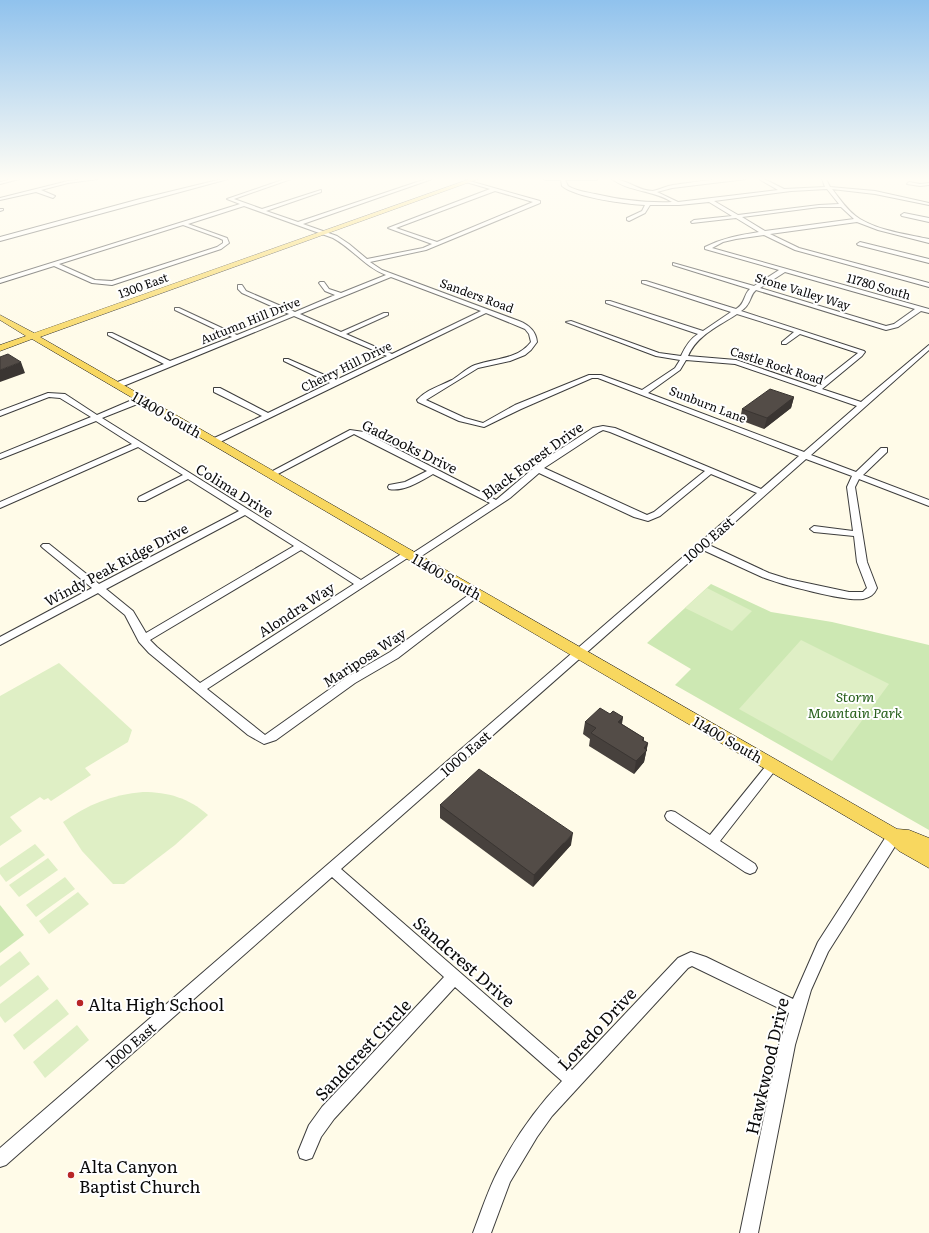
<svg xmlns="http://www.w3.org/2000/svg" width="929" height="1233" font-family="Literata,serif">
<rect width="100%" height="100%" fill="#fffbe8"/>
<g fill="#cde8b3">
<polygon points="711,584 771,612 832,622 929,645 929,830 675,685 691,669 647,643"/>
<polygon points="0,905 24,935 0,953"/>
</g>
<g fill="#dfefc5">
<polygon points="707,588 752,611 732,631 685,608"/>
<polygon points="801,640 889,684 832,761 739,709"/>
<polygon points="59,663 132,730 128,742 85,768 91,775 51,801 48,798 44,800 40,797 10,817 22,831 0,846 0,696"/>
<path d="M143 792C168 792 189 798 208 815L175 845 124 884H113L82 851 63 822C87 805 113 794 143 792Z"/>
<polygon points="35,844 45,855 6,882 0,874 0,868"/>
<polygon points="48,858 58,870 19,897 9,885"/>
<polygon points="65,877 75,889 36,917 26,905"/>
<polygon points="78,892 89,904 49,934 39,921"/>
<polygon points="20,951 30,964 0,987 0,966"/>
<polygon points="38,975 49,989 5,1023 0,1016 0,1004"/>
<polygon points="57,999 69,1014 24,1050 13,1035"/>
<polygon points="77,1025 89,1040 45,1078 33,1062"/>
</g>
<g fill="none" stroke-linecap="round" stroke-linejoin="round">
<defs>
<g id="minor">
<polygon points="12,179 19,179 0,184 0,182"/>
<polygon points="85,179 97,179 68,183 41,190 55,196 53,198 36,192 0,200 0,198 68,181"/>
<polygon points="222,179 228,179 0,241 0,237 140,199"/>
<path d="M285 179H291L234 199 262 209 321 190V192L266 211 298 222 426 179H432L303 224 337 236 349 244 367 259 423 248 432 244 388 228 490 189 466 182V180L540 201V203L426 250 370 262 382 270 519 321C529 325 536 331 537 342L531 350 525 355 510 361 478 368 426 400 465 418 483 423 515 405 589 375H601L642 390 675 368 680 360 656 356 566 322 571 321 659 353 681 356C685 347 690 339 698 334L606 303V301H610L703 331 731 312 642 283V281H646L736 309C746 303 743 295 750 289L673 265V263L754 286 779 270 705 249V247C723 238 740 235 759 232L736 218 692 223 691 222 694 220 732 216 709 202 679 205H650L645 213 629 221 627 220V218L642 211 645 205C626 204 577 198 562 186L561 180H546L544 179H598L596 180H565L568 186C577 191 586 192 595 194 621 200 646 203 672 202 654 190 629 192 612 179 625 178 638 191 653 191 659 190 666 186 673 185 696 182 723 177 746 179L672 188 657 192 678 202 778 190 759 179H764L784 189 825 187 822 179H826L830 187 875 191 929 203V205L875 194 832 189C840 199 848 212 860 219 880 231 906 234 929 239V243L878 230 857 222 770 234 799 248 929 283V287L795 250 764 235 736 239 723 242 712 248 929 309V313L921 311 898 327 886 330 756 290C749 296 752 304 741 311L864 351 865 352 862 356 822 389 861 402 929 345V350L811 455 856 472 881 448H887V452L863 475 929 500V506L859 479 855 487 867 562 877 588C874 595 870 597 863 599 846 602 779 584 762 577 742 568 723 559 703 550L341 869 572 1070 678 958 691 952 706 957 793 999 818 942 889 832 894 831 899 832 900 836 899 840 828 952 811 990 795 1045 758 1233H740L779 1045 789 1013 692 966 688 968 552 1116 537 1137 510 1182 491 1233H473C481 1212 488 1190 498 1171 515 1138 536 1108 562 1081L455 987 334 1119 321 1137 312 1158 306 1160 300 1158 298 1152 309 1125 322 1107 444 977 332 877 6 1165 0 1167V1148L757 493 711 474 660 516 648 521 634 517 539 473 510 498 417 559H411L409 557 207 689 265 735 347 677 390 652 474 591H480L482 593 480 595 398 658 355 683 276 740 264 744 248 735 149 653 139 642 125 615 98 593 0 645V637L92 588 43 548 41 546 43 544H49L99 584 239 511 188 479 145 501H139L138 499 139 497 183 475 138 447 0 508V502L132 444 96 421 0 459V454L91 417 60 398 49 397 0 416V411L48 393 65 394 97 415 139 397H145V401L102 418 361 580 406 551H412L413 553 490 503 433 474C421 481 404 492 389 489L388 487 389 485 405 482 427 471 354 434 274 476H268L267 474 350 430 364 432 496 500 542 461 593 428 603 426 615 428 761 489 799 456 598 378H592L521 409 484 427 459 421 418 402 417 400C426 390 440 386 452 380 460 375 467 368 475 365 495 358 517 360 531 342L529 334 525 329 486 313 218 443H212V439L262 416 214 392V388H220L268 413 330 383 284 361V359H288L336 380 387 356 294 316 121 387H115V383L164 364 108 335V333H112L170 361 232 337 175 310V308H179L237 335 289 314 242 293 238 289V285H242L246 291 295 312 335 295 325 291 319 283 320 282H324L329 289 341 293 386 275C365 267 353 249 333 238L244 206 188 224 227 238 229 243 221 249 112 285 92 283 54 266 0 283V279L240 204 227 199ZM827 189 839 204 819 205 738 215 714 201 791 191ZM495 191 533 202 437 242 396 228ZM819 207H841L854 219 765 231 742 217ZM183 225 219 238 223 240V243L217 247 112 281 95 280 59 264ZM785 272 915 309 894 324 886 326 760 288ZM391 277 481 311 392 354 346 334 388 315V313H384L341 332 300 314ZM737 314 794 332 782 342V344H786L800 334 858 353 815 387 736 360 688 356C697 335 719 326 737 314ZM686 360 735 364 857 406 804 452 648 393 680 370ZM603 430 610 432 705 471 654 512 647 515 544 468 599 432ZM806 459 852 476 847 487 853 531 814 526 810 529 814 532 854 536 857 562 867 588 863 592H849L788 579 769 573 709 545ZM245 515 294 546 146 633 133 611 106 589ZM301 550 354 584 200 683 157 647 150 640Z"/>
<polygon points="909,182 920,184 929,183 929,185 920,186 907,184"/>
<polygon points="0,209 3,209 3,210 0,211"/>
<polygon points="904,213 929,218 929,222 902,216 901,215"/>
<polygon points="860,242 929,259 929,263 858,245 857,244"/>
<polygon points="773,760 777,762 779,765 777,768 720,841 755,864 757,868 755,872 750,874 745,872 667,820 665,816 667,812 671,811 675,812 710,835 769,762"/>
</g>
<polygon id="major" points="470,179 478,179 40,337 897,829 909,830 929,838 929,868 899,851 888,841 32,339 0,351 0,345 26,336 0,320 0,315 34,333"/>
</defs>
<use href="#minor" stroke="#3d3d3d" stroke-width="2"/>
<use href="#major" stroke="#1b1b1b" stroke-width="1"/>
<use href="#minor" fill="#fff" fill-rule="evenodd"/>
<use href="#major" fill="#f8d75f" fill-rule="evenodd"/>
</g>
<g fill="#47413d">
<polygon points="794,397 791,408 764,429 740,420 742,409"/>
<polygon points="610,714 623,717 622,724 644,738 644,741 648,743 644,762 634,774 589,746 590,739 583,734 585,722"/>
<polygon points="440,805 571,845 533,887 440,818"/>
</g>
<g fill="#3a3532">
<polygon points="21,362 25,373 0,382 0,370"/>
<polygon points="794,397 791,408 764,429 767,418"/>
<polygon points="623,717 620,729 618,722"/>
<polygon points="648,743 644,762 634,774 636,761 644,748"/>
<polygon points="573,833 571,845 533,887 534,875"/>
</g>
<g fill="#534c47" stroke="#3a3532">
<polygon points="8,354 21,362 0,370 0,357"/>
<polygon points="770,389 794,397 767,418 742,409"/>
<polygon points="600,708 610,714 613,711 623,717 618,722 644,738 642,740 648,743 644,748 647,750 636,761 591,733 596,728 585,722"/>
<polygon points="479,769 573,833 534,875 440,805"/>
</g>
<linearGradient id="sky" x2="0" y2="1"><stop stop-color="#90c2ed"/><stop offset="0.51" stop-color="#fffdf5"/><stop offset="1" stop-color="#fffdf5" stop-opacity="0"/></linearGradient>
<rect width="929" height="351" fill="url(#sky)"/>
<g fill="#b82527" stroke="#fff" stroke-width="1.5">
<circle cx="80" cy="1003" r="4"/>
<circle cx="71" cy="1175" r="4"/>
</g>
<g text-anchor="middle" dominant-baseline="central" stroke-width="4" stroke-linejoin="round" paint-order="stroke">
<g font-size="12" fill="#0a0a0a" stroke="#fff">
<text transform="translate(143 285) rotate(-20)">1300 East</text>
<text transform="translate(879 286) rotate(16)">11780 South</text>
<text transform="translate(803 291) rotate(17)">Stone Valley Way</text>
<text transform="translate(477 295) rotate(20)">Sanders Road</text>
<text transform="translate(250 320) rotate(-22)">Autumn Hill Drive</text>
<text transform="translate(777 365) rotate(18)">Castle Rock Road</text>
<text transform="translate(346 366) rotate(-26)">Cherry Hill Drive</text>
<text transform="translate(708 404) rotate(21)">Sunburn Lane</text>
</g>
<g font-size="14" fill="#0a0a0a" stroke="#fff">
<text transform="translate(167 414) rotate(30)">11400 South</text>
<text transform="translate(410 446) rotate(26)">Gadzooks Drive</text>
<text transform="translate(532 460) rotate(-36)">Black Forest Drive</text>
<text transform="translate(235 490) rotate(32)">Colima Drive</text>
<text transform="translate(708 539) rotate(-41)">1000 East</text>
<text transform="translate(116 564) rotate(-28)">Windy Peak Ridge Drive</text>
<text transform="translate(447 576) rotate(30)">11400 South</text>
<text transform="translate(296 609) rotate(-33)">Alondra Way</text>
<text transform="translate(364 657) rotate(-33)">Mariposa Way</text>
<text transform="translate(728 739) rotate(30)">11400 South</text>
<text transform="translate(465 753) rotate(-41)">1000 East</text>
<text transform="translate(130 1045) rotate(-41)">1000 East</text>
</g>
<g font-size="14" font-style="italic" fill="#28601c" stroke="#fff">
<text x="855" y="696">Storm<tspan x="855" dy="16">Mountain Park</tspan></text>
</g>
<g font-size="17" fill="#0a0a0a" stroke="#fff">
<text transform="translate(465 961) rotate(41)">Sandcrest Drive</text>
<text transform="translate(596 1028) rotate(-47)">Loredo Drive</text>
<text transform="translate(362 1049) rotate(-47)">Sandcrest Circle</text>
<text transform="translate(766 1066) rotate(-77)">Hawkwood Drive</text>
</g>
<g font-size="17" fill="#0a0a0a" stroke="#fff" text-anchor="start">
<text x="88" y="1003">Alta High School</text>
<text x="79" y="1165">Alta Canyon<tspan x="79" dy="20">Baptist Church</tspan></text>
</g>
</g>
</svg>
